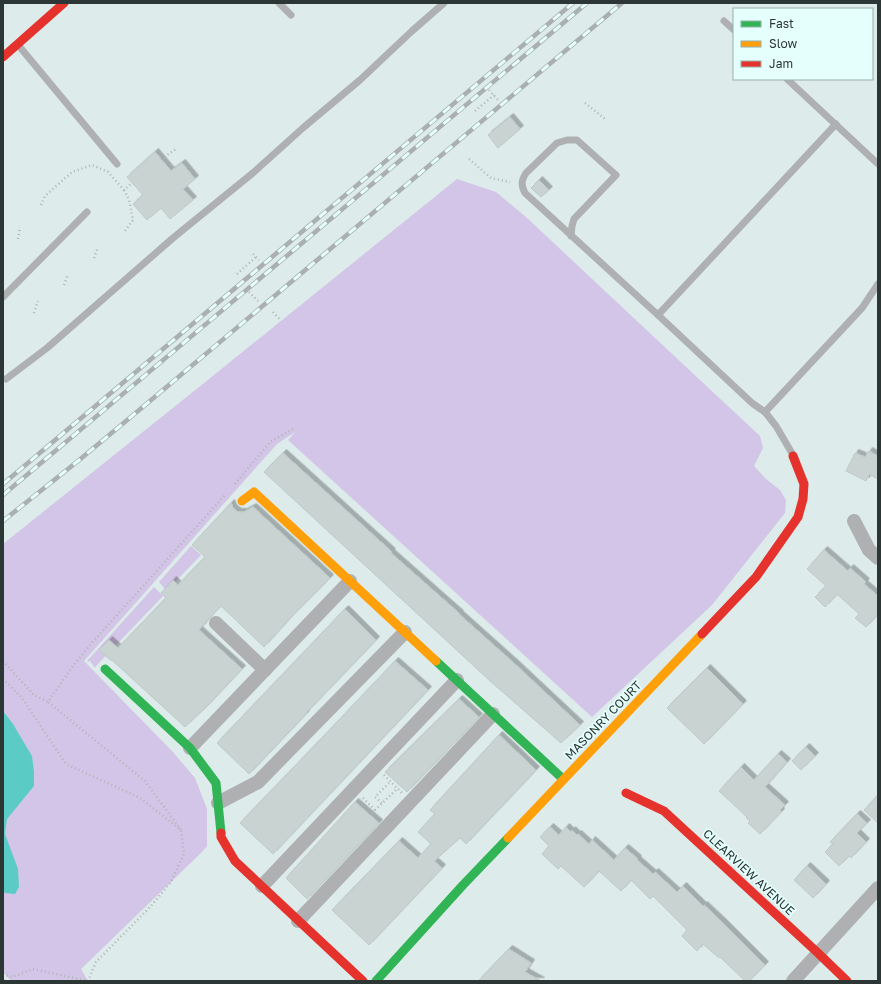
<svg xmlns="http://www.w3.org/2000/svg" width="881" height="984" font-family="'Golos Text',sans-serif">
<defs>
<filter id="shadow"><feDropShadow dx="3.5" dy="-3.5" stdDeviation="0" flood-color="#0004"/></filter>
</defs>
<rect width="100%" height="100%" fill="#ddebea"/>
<g fill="#d3c5e7">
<polygon points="457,179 496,192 526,217 654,337 760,436 763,448 754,466 766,479 780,490 786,500 785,513 712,605 592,717 288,440 295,432 277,444 84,661 172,751 195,778 207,809 207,846 202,852 81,969 88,981 11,981 3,972 3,544 209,379"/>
<polygon points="191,546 201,555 175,582 166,590 159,582"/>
<polygon points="154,587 163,596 96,666 95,668 90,661 88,662 87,661"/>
</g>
<polygon fill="#5bcbc5" points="3,711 13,724 23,741 32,756 34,772 34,786 7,819 5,834 18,869 19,887 15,894 5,893 3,891"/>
<g fill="#c8d3d2" stroke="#bec9c8" filter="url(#shadow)">
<polygon points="510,117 520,129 498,148 488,135"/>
<polygon points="155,152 171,171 182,163 195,179 183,189 193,200 170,219 161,208 147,220 133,204 143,195 127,177"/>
<polygon points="539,180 549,190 541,197 531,188"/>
<polygon points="869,451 878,456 878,479 869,474 866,481 846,471 855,453 865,457"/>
<polygon points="283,453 392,552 391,553 460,614 459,614 516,665 580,725 561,743 489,680 264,472"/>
<polygon points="231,503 233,508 238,512 244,512 253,507 330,578 290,618 264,647 221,606 210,617 199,630 242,669 208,705 185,727 113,661 109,659 99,650 109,640 118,648 166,598 161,593 173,580 178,585 205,557 192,545"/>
<polygon points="824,550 848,571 850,568 866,582 864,584 878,596 878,614 866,627 855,618 859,614 837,594 825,607 815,597 826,586 807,569"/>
<polygon points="345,609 376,640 306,713 306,714 249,774 217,743"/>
<polygon points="395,661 428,690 273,854 240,823 320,740"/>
<polygon points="707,668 743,704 704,744 667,708"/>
<polygon points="459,699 479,717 407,792 385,772"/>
<polygon points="499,735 536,770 466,844 460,838 434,861 442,868 369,945 332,910 399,841 418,858 431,844 418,832 435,814 430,810"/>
<polygon points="806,747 815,756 801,770 792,761"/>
<polygon points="778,754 787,762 765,787 785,805 780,810 781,812 760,834 748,823 750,821 746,818 747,817 719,791 741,767 754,780"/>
<polygon points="878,795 878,823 864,810"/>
<polygon points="355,802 379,823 307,899 286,878"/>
<polygon points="857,814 867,823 857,833 866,842 851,858 849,856 839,866 825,852 833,844 830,842"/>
<polygon points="550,827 559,835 566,827 571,832 572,830 577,835 578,834 589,844 592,840 614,860 625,848 638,859 637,860 653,874 655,872 677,892 683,886 703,906 704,905 723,923 765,965 749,981 745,981 720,957 719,958 703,944 697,951 682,936 687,930 653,896 650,899 631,880 621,891 599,871 584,887 561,866 558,869 542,854 549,846 540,837"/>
<polygon points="807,866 826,884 813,898 794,880"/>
<polygon points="509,949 531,963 525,972 541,981 478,981"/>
</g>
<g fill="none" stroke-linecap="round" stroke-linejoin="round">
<g stroke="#b0b4b5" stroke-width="2.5" stroke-dasharray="1 3" stroke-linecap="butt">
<polyline points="489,90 498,100"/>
<polyline points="585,103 605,119"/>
<polyline points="475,111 494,95"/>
<polyline points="161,159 176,149"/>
<polyline points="469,159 491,178 510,182"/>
<polyline points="124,190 129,200 133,220 125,231"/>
<polyline points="41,205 45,196 72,172 92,165 108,172 124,190 132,183"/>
<polyline points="18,239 20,227"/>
<polyline points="253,254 259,260"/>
<polyline points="94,258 98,247"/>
<polyline points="237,274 256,257"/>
<polyline points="64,285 68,274"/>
<polyline points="249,292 258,301"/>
<polyline points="273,312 281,321"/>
<polyline points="34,313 38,301"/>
<polyline points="235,484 270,442 293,429"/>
<polyline points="3,661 34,695 48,702 73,666 90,645 226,494"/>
<polyline points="3,679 22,698 66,764 140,798 181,830 145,781 48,702"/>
<polyline points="384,775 402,793"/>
<polyline points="363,798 375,810"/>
<polyline points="382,803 375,797 391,781"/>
<polyline points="372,813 398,788"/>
<polyline points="3,974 12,977 33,969 88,981 96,962 151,906 171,882 184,854 181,830"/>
<polyline points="3,979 5,981"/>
</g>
<g stroke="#afb0b2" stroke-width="7">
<polyline points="279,3 291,15"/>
<polyline points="724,21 734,30"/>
<polyline points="19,46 117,164"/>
<polyline points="787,79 878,164"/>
<path d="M571 236 572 226 574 219 616 175 577 140H567L557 143 526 173C521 181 521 185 525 193L658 315 752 403 765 412 776 426 793 455"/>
<polyline points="3,297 87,212"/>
<polyline points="658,315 836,124"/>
<polyline points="6,379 47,348 173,238 254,172 304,127 360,80 412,31 444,3"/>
<polyline points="765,412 862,308 878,284"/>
</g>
<g stroke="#afb0b2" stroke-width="14">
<polyline points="854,521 869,550 878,558"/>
<polyline points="216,623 265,670"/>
<polyline points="190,748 350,581"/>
<polyline points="218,803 258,782 405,632"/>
<polyline points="262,886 457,680"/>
<polyline points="298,921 493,714"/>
<polyline points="793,981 878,888"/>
</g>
<g stroke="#30b455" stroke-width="9">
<polyline points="436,661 563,779"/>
<polyline points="105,669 190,748 216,783 221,833"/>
<polyline points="376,981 463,885 508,838"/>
</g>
<g stroke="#ff9f0a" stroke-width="9">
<polyline points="242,501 254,492 436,661"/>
<polyline points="508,838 702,634"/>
</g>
<g stroke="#e5322d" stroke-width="9">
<polyline points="3,57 64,3"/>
<polyline points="702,634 756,577 798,517 803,499 804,484 793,456"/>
<polyline points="626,793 664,811 818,953 847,981"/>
<polyline points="221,833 221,837 235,861 363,981"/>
</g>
<defs>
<g id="rail">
<polyline points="3,484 573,3"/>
<polyline points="3,495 587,3"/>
<polyline points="3,521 78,461 144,406 622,3"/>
</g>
</defs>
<use href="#rail" stroke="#aaafaf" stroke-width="4.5"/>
<use href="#rail" stroke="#e4fffc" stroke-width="3" stroke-dasharray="9" stroke-linecap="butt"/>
</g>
<g text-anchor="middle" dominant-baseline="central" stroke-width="3.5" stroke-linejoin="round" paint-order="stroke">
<g font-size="12" fill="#2c3635" stroke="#e4fffc">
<text transform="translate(603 720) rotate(-46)">MASONRY COURT</text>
<text transform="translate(749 872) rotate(43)">CLEARVIEW AVENUE</text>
</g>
</g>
<rect width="881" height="984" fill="none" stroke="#2c3635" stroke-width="8"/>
<rect x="733" y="8" width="140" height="72" fill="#e4fffc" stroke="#9aafac"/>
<rect x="741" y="21" width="20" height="6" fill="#30b455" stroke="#9aafac"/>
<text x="769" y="28" font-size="12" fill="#2c3635">Fast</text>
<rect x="741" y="41" width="20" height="6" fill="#ff9f0a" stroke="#9aafac"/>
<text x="769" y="48" font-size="12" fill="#2c3635">Slow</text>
<rect x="741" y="61" width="20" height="6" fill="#e5322d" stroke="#9aafac"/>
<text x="769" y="68" font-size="12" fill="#2c3635">Jam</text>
</svg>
